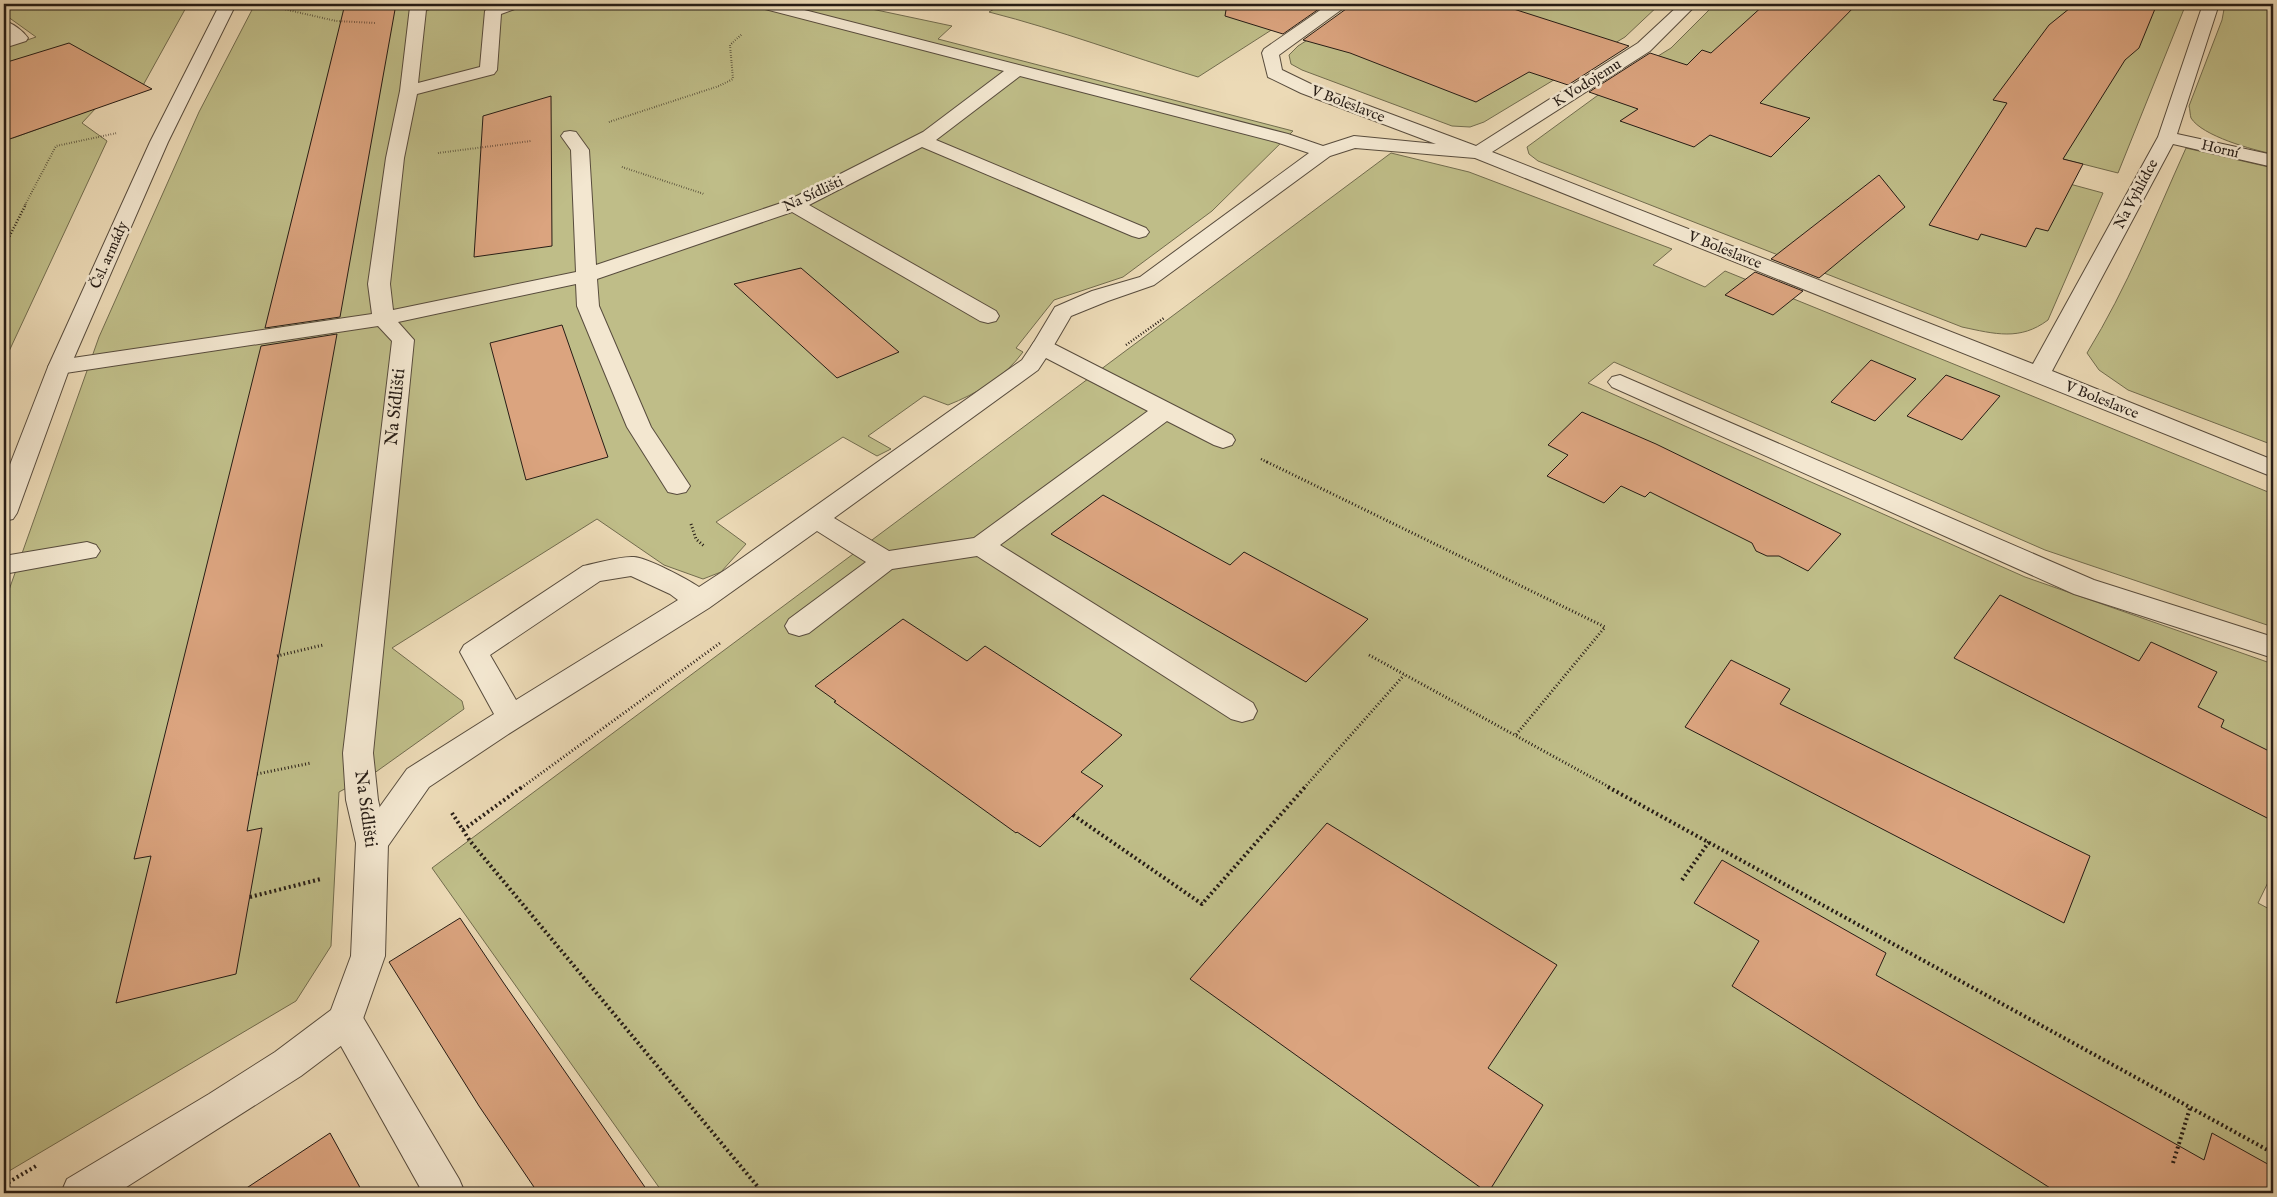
<svg xmlns="http://www.w3.org/2000/svg" width="2277" height="1197" font-family="'IM FELL English',serif">
<rect width="100%" height="100%" fill="#ecdab6"/>
<filter id="stains"><feTurbulence type="fractalNoise" baseFrequency=".004" numOctaves="4"/><feColorMatrix values="0 0 0 0 .2 0 0 0 0 .09 0 0 0 0 .02 0 0 0 .5 -.17"/></filter>
<radialGradient id="worn" r=".72"><stop offset=".6" stop-color="#630" stop-opacity="0"/><stop offset="1" stop-color="#630" stop-opacity=".3"/></radialGradient>
<g fill="#bfbd88" stroke="#726c4e">
<polygon points="11,4 188,4 141,89 79,98 4,123 4,48 36,37 4,14 4,5"/>
<path d="M274 4H340L351 16 399 4H848L952 26 938 39 1293 131 1212 211 1123 277 1054 300 1016 348 1023 352C1005 377 976 394 948 405L924 396 868 436 891 449 877 456 843 437 716 522 746 544 721 572 703 579 664 565 597 519 392 648 462 701 464 709 373 774 339 792 331 946 296 1001 4 1174V604L99 337 199 112 254 6 291 9Z"/>
<path d="M1003 4H1312L1198 77C1128 56 1060 30 989 12Z"/>
<polygon points="1364,4 1660,4 1625,37 1484,122 1470,127 1452,126 1302,70 1291,64 1289,55 1298,46"/>
<path d="M1715 4H2186L2118 173 2055 157 2044 177 2103 193 2048 320C2020 341 1995 334 1962 327L1538 161 1529 154 1527 147 1616 82 1671 48Z"/>
<path d="M2225 4H2273V154C2253 150 2202 136 2191 118 2190 115 2190 109 2189 106L2222 20Z"/>
<polygon points="96,108 82,123 107,141 4,362 4,132 13,138"/>
<path d="M2186 148 2273 168V445L2128 390 2099 370 2087 353C2127 288 2155 217 2186 148Z"/>
<polygon points="1391,153 1469,172 1672,249 1653,265 1705,287 1725,271 2273,494 2273,627 2045,550 1614,362 1588,383 2025,577 2273,664 2273,872 2258,903 2273,911 2273,1193 663,1193 432,868"/>
</g>
<g fill="#dba47f" stroke="#261c15">
<polygon points="345,4 396,4 340,317 265,328"/>
<polygon points="1227,4 1326,4 1283,34 1225,16"/>
<polygon points="1349,4 1498,4 1629,46 1568,85 1529,72 1476,102 1350,53 1303,40 1346,9"/>
<polygon points="1765,4 1857,4 1760,103 1810,118 1771,157 1710,135 1694,147 1620,121 1638,109 1589,92 1650,53 1687,65 1702,50 1711,53"/>
<polygon points="2075,4 2157,4 2139,48 2125,60 2063,159 2083,164 2048,231 2036,228 2026,247 1981,234 1978,240 1929,225 2007,103 1993,100 2049,25"/>
<polygon points="69,43 152,89 4,141 4,63"/>
<polygon points="551,96 552,246 474,257 483,116"/>
<polygon points="1879,175 1905,207 1819,278 1771,259"/>
<polygon points="801,268 899,352 837,378 734,284"/>
<polygon points="1755,272 1803,291 1773,315 1725,295"/>
<polygon points="562,325 608,457 526,480 490,343"/>
<polygon points="337,334 247,831 262,828 236,974 116,1003 151,856 134,859 261,346"/>
<polygon points="1871,360 1916,379 1875,421 1831,402"/>
<polygon points="1946,375 2000,396 1962,440 1907,416"/>
<polygon points="1582,412 1656,444 1841,534 1808,571 1779,556 1767,556 1756,551 1752,543 1650,492 1645,497 1621,486 1604,503 1547,476 1568,455 1548,445"/>
<polygon points="1103,495 1230,565 1244,552 1368,619 1306,682 1051,534"/>
<polygon points="2000,595 2139,661 2151,642 2217,672 2198,707 2224,720 2221,727 2273,753 2273,821 1954,658"/>
<polygon points="903,619 967,661 985,646 1122,735 1081,772 1103,786 1040,847 1017,832 1016,833 834,702 836,701 815,686"/>
<polygon points="1731,660 1790,689 1780,704 2090,856 2064,923 1685,727"/>
<polygon points="1327,823 1557,965 1488,1068 1543,1105 1488,1193 1190,979"/>
<polygon points="1722,860 1886,953 1876,975 2204,1160 2212,1133 2273,1167 2273,1193 2058,1193 1732,986 1759,941 1694,903"/>
<polygon points="460,918 503,982 649,1193 538,1193 479,1106 389,962"/>
<polygon points="330,1133 363,1193 239,1193"/>
</g>
<g fill="none" stroke-linecap="round" stroke-linejoin="round">
<defs>
<g id="service">
<path d="M4 21C13 23 23 31 28 38L26 41 4 48V38L8 37 4 34Z"/>
<path d="M1042 340 1050 342 1232 435 1235 440 1232 445 1223 448 1214 445 1167 421 1000 545 1253 703 1257 711 1253 719 1242 722 1231 719 977 556 892 569 809 633 799 636 789 633 785 626 789 619 866 562 817 531 709 608 507 735 429 787 383 853 372 856 361 853 356 843 361 833 407 769 494 714 460 652 464 645 583 566C597 563 621 556 634 557 648 558 687 579 699 587L725 570 1022 360 1034 342ZM1046 358 1148 411 974 538 889 551 834 518 1038 370ZM631 576 670 594 678 600 516 700 490 655 600 581Z"/>
<polygon points="87,542 96,545 100,551 96,557 4,574 4,556"/>
<polygon points="345,1004 358,1009 459,1179 465,1193 423,1193 327,1021 332,1009"/>
</g>
<g id="minor">
<path d="M412 4H439L437 7 426 10 418 83 480 67 485 11C493 1 511 3 522 4L520 7 501 14 497 70 494 74 417 94 404 158 390 284 393 310 576 272 571 150 561 136 564 132 570 131 576 132 589 150 596 265 787 201 923 132 1004 71 757 7 755 4H781L1288 134 1323 146 1354 136 1436 144 1301 93 1268 77 1262 53 1264 49 1329 4H1347L1345 7 1279 55 1282 70 1313 85 1476 146 1638 43 1680 4H1697L1650 51 1492 152 2033 364 2158 137 2203 4H2219L2177 134 2273 155V167L2173 144 2052 371 2273 460V477L1475 158 1355 148 1330 156 1154 285 1108 301 1071 316 1050 352 1042 354 1034 352 1031 347 1055 307 1092 291 1140 277 1309 153 1276 142 1020 76 936 140 1146 228 1149 232 1146 236 1139 238 1132 236 922 147 809 205 996 311 999 316 996 321 988 323 980 321 792 212 597 279 599 306 651 427 690 486 686 492 677 494 668 492 627 427 577 306 576 284 398 322 414 340 373 753 378 800 388 843 385 956 358 1033 301 1076 117 1193H61L67 1179 209 1094 275 1052 331 1010 351 956 356 843 346 800 343 753 392 341 378 326 59 374 51 372 48 367 51 362 59 360 372 314 368 284 386 158 400 91 410 7Z"/>
<polygon points="1620,375 2094,580 2273,637 2273,658 2074,594 1612,387 1608,382 1612,377"/>
</g>
<polygon id="tertiary" points="220,4 236,4 168,142 70,367 17,513 13,519 4,521 4,480 48,367 150,142"/>
</defs>
<use href="#service" stroke="#584c3d" stroke-width="2"/>
<use href="#minor" stroke="#584c3d" stroke-width="2"/>
<use href="#tertiary" stroke="#584c3d" stroke-width="2"/>
<g stroke="#261c15" stroke-width="2" stroke-dasharray="0.5 2" stroke-linecap="butt">
<polyline points="266,5 336,21 375,23"/>
<polyline points="609,122 719,86 733,79 730,45 742,34"/>
<polyline points="438,153 531,141"/>
<polyline points="622,167 704,194"/>
<polyline points="25,205 56,146 117,133"/>
</g>
<g stroke="#261c15" stroke-width="2.5" stroke-dasharray="1 2" stroke-linecap="butt">
<polyline points="4,247 26,204"/>
<polyline points="1126,345 1164,318"/>
<polyline points="1261,459 1269,463"/>
</g>
<g stroke="#261c15" stroke-width="3" stroke-dasharray="1 2.5" stroke-linecap="butt">
<polyline points="1267,462 1605,627 1515,736"/>
<polyline points="691,524 696,539 704,546"/>
<polyline points="1369,655 1611,788"/>
<polyline points="277,656 323,645"/>
<polyline points="257,774 311,763"/>
<polyline points="521,788 720,643"/>
<polyline points="1304,788 1404,675"/>
</g>
<g stroke="#261c15" stroke-width="4" stroke-dasharray="2 3" stroke-linecap="butt">
<polyline points="1608,787 2273,1153"/>
<polyline points="452,813 470,841 763,1193"/>
<polyline points="1073,815 1202,904 1305,787"/>
<polyline points="463,830 522,787"/>
<polyline points="1682,880 1709,842"/>
<polyline points="250,897 321,879"/>
<polyline points="2173,1163 2190,1108"/>
<polyline points="4,1185 36,1166"/>
</g>
<use href="#service" fill="#f3e7d0" fill-rule="evenodd"/>
<use href="#minor" fill="#f3e7d0" fill-rule="evenodd"/>
<use href="#tertiary" fill="#f3e7d0" fill-rule="evenodd"/>
</g>
<g text-anchor="middle" dominant-baseline="central" stroke-width="5" stroke-linejoin="round" paint-order="stroke">
<g font-size="15" fill="#261c15" stroke="#f3e7d0">
<text transform="translate(1587 83) rotate(-32)">K Vodojemu</text>
<text transform="translate(1348 104) rotate(21)">V Boleslavce</text>
<text transform="translate(2220 149) rotate(13)">Horní</text>
<text transform="translate(813 194) rotate(-25)">Na Sídlišti</text>
<text transform="translate(2136 194) rotate(-62)">Na Vyhlídce</text>
<text transform="translate(1725 250) rotate(22)">V Boleslavce</text>
<text transform="translate(109 255) rotate(-66)">Čsl. armády</text>
<text transform="translate(2102 400) rotate(22)">V Boleslavce</text>
</g>
<g font-size="18" fill="#261c15" stroke="#f3e7d0">
<text transform="translate(396 407) rotate(-84)">Na Sídlišti</text>
<text transform="translate(365 809) rotate(82)">Na Sídlišti</text>
</g>
</g>
<rect width="2277" height="1197" fill="none" stroke="#ecdab6" stroke-width="20"/>
<rect x="5" y="5" width="2267" height="1187" fill="none" stroke="#261c15" stroke-width="2.5"/>
<rect x="10" y="10" width="2257" height="1177" fill="none" stroke="#261c15"/>
<rect width="100%" height="100%" filter="url(#stains)"/>
<rect width="100%" height="100%" fill="url(#worn)"/>
</svg>
